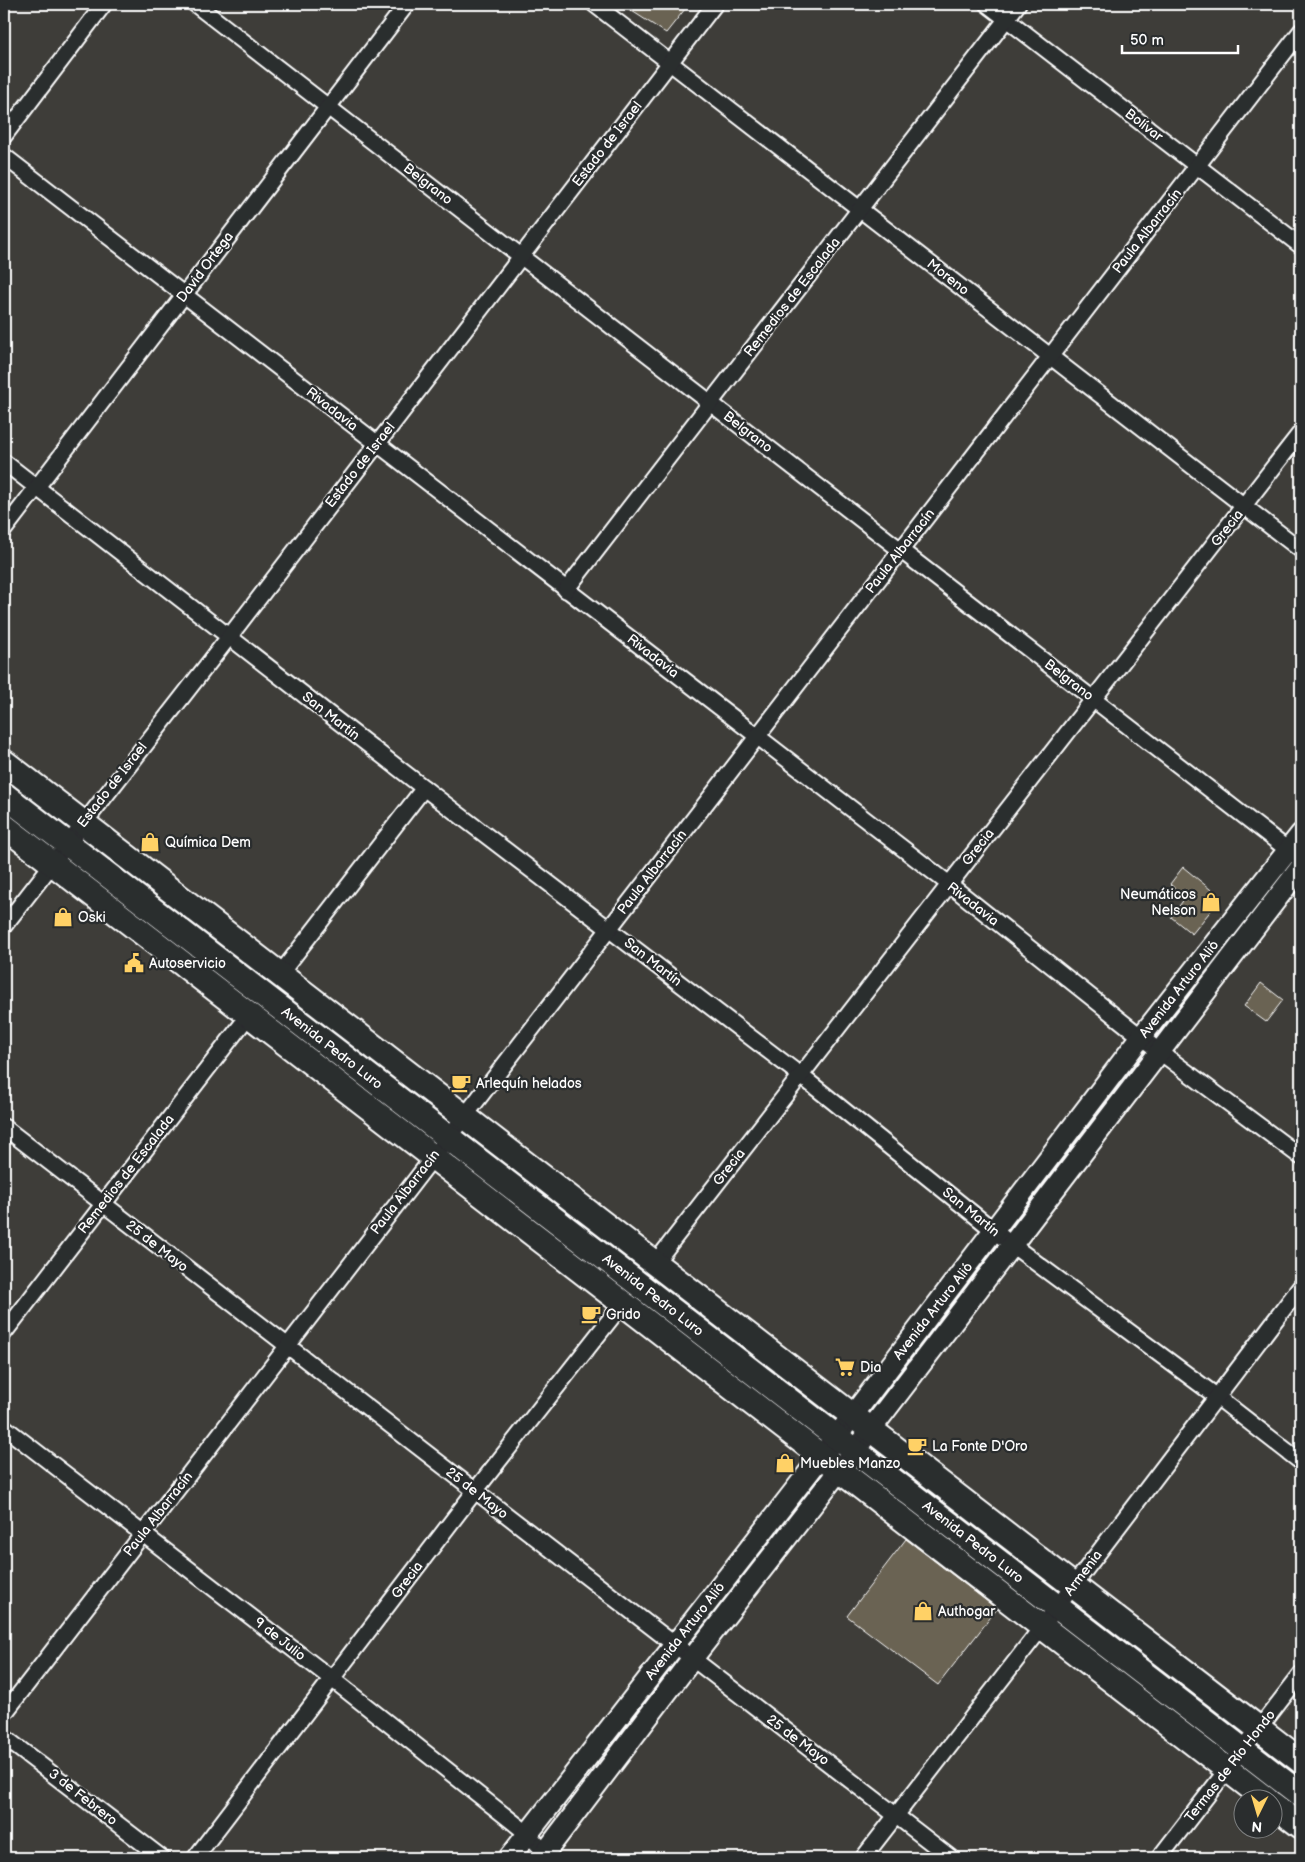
<svg xmlns="http://www.w3.org/2000/svg" width="1305" height="1862" font-family="'Balsamiq Sans',sans-serif">
<rect width="100%" height="100%" fill="#3e3d39"/>
<filter id="ink" filterUnits="userSpaceOnUse"><feTurbulence type="fractalNoise" baseFrequency=".02" numOctaves="2"/><feDisplacementMap in="SourceGraphic" scale="10" xChannelSelector="R" yChannelSelector="G"/><feConvolveMatrix kernelMatrix="1 2 1 2 8 2 1 2 1" color-interpolation-filters="sRGB"/></filter>
<g filter="url(#ink)">
<g fill="#6b6353" stroke="#fff">
<polygon points="621,4 689,4 666,33"/>
<polygon points="1183,867 1221,898 1192,934 1171,917 1185,898 1170,884"/>
<polygon points="1261,983 1283,1000 1266,1022 1244,1006"/>
<polygon points="906,1539 997,1609 938,1685 847,1616"/>
</g>
<g fill="none" stroke-linecap="round" stroke-linejoin="round">
<defs>
<g id="minor">
<polyline points="195,4 1301,860"/>
<polyline points="594,4 1301,550"/>
<polyline points="987,4 1301,246"/>
<polyline points="4,136 104,4"/>
<polyline points="4,156 949,884 1160,1052 1301,1157"/>
<polyline points="4,462 424,788 800,1075 1012,1245 1216,1396 1301,1462"/>
<polyline points="4,530 407,4"/>
<polyline points="566,590 1018,4"/>
<polyline points="4,926 229,637 715,4"/>
<polyline points="280,974 424,788"/>
<polyline points="4,1127 951,1858"/>
<polyline points="655,1263 1301,432"/>
<polyline points="4,1333 249,1015"/>
<polyline points="4,1427 332,1679 528,1834 550,1858"/>
<polyline points="4,1714 1301,31"/>
<polyline points="4,1737 162,1858"/>
<polyline points="195,1858 475,1491 623,1303"/>
<polyline points="863,1858 1042,1627 1301,1286"/>
<polyline points="1159,1858 1301,1674"/>
</g>
<g id="secondary">
<polyline points="509,1858 837,1436 1141,1037 1301,834"/>
<polyline points="541,1858 692,1659 855,1450 1301,867"/>
</g>
<g id="trunk">
<polyline points="4,762 1301,1761"/>
<polyline points="4,795 1301,1795"/>
<polyline points="4,826 1267,1800"/>
<polyline points="1272,1804 1301,1826"/>
</g>
</defs>
<use href="#minor" stroke="#fff" stroke-width="19"/>
<use href="#secondary" stroke="#fff" stroke-width="24"/>
<use href="#trunk" stroke="#fff" stroke-width="28"/>
<use href="#minor" stroke="#2a2d2e" stroke-width="15"/>
<use href="#secondary" stroke="#2a2d2e" stroke-width="20"/>
<use href="#trunk" stroke="#2a2d2e" stroke-width="24"/>
</g>
</g>
<defs>
<symbol id="shop-bare" viewBox="-9 -9 18 18"><path d="M-5-2.5h2.3a2.7 3.5 0 0 1 5.4 0H5L5.5 6h-11ZM-1.5-2.5h3a1.5 2.3 0 0 0-3 0Z" fill="#ffd166" stroke="#2a2d2e" stroke-width="2.5" paint-order="stroke"/></symbol>
<symbol id="civic-bare" viewBox="-9 -9 18 18"><path d="M-.6-6.5H3V-4.5H.6V-3L4-1V1h2V6H-6V1h2V-1L-.6-3ZM-1.2 2.5V6h2.4V2.5Z" fill="#ffd166" stroke="#2a2d2e" stroke-width="2.5" paint-order="stroke"/></symbol>
<symbol id="cafe-bare" viewBox="-9 -9 18 18"><path d="M-5.5-4.5H6V0H3Q3 3.5 0 3.5H-2.5Q-5.5 3.5-5.5 0ZM3-3.2v2h1.7v-2ZM-6 4.5H4V6H-6Z" fill="#ffd166" stroke="#2a2d2e" stroke-width="2.5" paint-order="stroke"/></symbol>
<symbol id="supermarket-bare" viewBox="-9 -9 18 18"><path d="M-6-5.5h2.5l.6 2H6L4.5 2H-2.5L-4.4-4H-6ZM-1.5 3.2a1.3 1.3 0 1 0 .1 0ZM3 3.2a1.3 1.3 0 1 0 .1 0Z" fill="#ffd166" stroke="#2a2d2e" stroke-width="2.5" paint-order="stroke"/></symbol>
</defs>
<g fill-rule="evenodd">
<use href="#shop-bare" x="136" y="828" width="28" height="28"/>
<use href="#shop-bare" x="1197" y="888" width="28" height="28"/>
<use href="#shop-bare" x="49" y="903" width="28" height="28"/>
<use href="#civic-bare" x="120" y="949" width="28" height="28"/>
<use href="#cafe-bare" x="447" y="1069" width="28" height="28"/>
<use href="#cafe-bare" x="577" y="1300" width="28" height="28"/>
<use href="#supermarket-bare" x="831" y="1353" width="28" height="28"/>
<use href="#cafe-bare" x="903" y="1432" width="28" height="28"/>
<use href="#shop-bare" x="771" y="1449" width="28" height="28"/>
<use href="#shop-bare" x="909" y="1597" width="28" height="28"/>
</g>
<g text-anchor="middle" dominant-baseline="central" stroke-width="4.5" stroke-linejoin="round" paint-order="stroke">
<g font-size="14" fill="#fff" stroke="#2a2d2e">
<text transform="translate(1144 125) rotate(38)">Bolívar</text>
<text transform="translate(607 144) rotate(-52)">Estado de Israel</text>
<text transform="translate(428 184) rotate(38)">Belgrano</text>
<text transform="translate(1147 231) rotate(-52)">Paula Albarracín</text>
<text transform="translate(205 267) rotate(-53)">David Ortega</text>
<text transform="translate(948 277) rotate(38)">Moreno</text>
<text transform="translate(792 297) rotate(-52)">Remedios de Escalada</text>
<text transform="translate(332 409) rotate(38)">Rivadavia</text>
<text transform="translate(748 432) rotate(38)">Belgrano</text>
<text transform="translate(360 465) rotate(-52)">Estado de Israel</text>
<text transform="translate(1227 528) rotate(-52)">Grecia</text>
<text transform="translate(900 551) rotate(-52)">Paula Albarracín</text>
<text transform="translate(653 656) rotate(38)">Rivadavia</text>
<text transform="translate(1069 680) rotate(38)">Belgrano</text>
<text transform="translate(331 716) rotate(38)">San Martín</text>
<text transform="translate(112 785) rotate(-52)">Estado de Israel</text>
<text transform="translate(978 847) rotate(-52)">Grecia</text>
<text transform="translate(652 872) rotate(-52)">Paula Albarracín</text>
<text transform="translate(973 904) rotate(38)">Rivadavia</text>
<text transform="translate(653 962) rotate(38)">San Martín</text>
<text transform="translate(1179 989) rotate(-52)">Avenida Arturo Alió</text>
<text transform="translate(332 1048) rotate(38)">Avenida Pedro Luro</text>
<text transform="translate(729 1167) rotate(-52)">Grecia</text>
<text transform="translate(126 1174) rotate(-52)">Remedios de Escalada</text>
<text transform="translate(405 1192) rotate(-52)">Paula Albarracín</text>
<text transform="translate(971 1212) rotate(39)">San Martín</text>
<text transform="translate(157 1246) rotate(38)">25 de Mayo</text>
<text transform="translate(653 1295) rotate(38)">Avenida Pedro Luro</text>
<text transform="translate(933 1311) rotate(-52)">Avenida Arturo Alió</text>
<text transform="translate(477 1493) rotate(38)">25 de Mayo</text>
<text transform="translate(158 1514) rotate(-52)">Paula Albarracín</text>
<text transform="translate(973 1542) rotate(38)">Avenida Pedro Luro</text>
<text transform="translate(1083 1573) rotate(-53)">Armenia</text>
<text transform="translate(407 1580) rotate(-53)">Grecia</text>
<text transform="translate(685 1631) rotate(-52)">Avenida Arturo Alió</text>
<text transform="translate(280 1639) rotate(38)">9 de Julio</text>
<text transform="translate(798 1740) rotate(37)">25 de Mayo</text>
<text transform="translate(1230 1766) rotate(-52)">Termas de Río Hondo</text>
<text transform="translate(83 1797) rotate(38)">3 de Febrero</text>
</g>
<g font-size="14" fill="#fff" stroke="#2a2d2e" text-anchor="start">
<text x="165" y="842">Química Dem</text>
<text x="1196" y="894" text-anchor="end">Neumáticos<tspan x="1196" dy="16">Nelson</tspan></text>
<text x="78" y="917">Oski</text>
<text x="149" y="963">Autoservicio</text>
<text x="476" y="1083">Arlequín helados</text>
<text x="606" y="1314">Grido</text>
<text x="860" y="1367">Dia</text>
<text x="932" y="1446">La Fonte D'Oro</text>
<text x="800" y="1463">Muebles Manzo</text>
<text x="938" y="1611">Authogar</text>
</g>
</g>
<rect width="1305" height="1862" fill="none" stroke="#2a2d2e" stroke-width="20"/>
<rect x="10" y="10" width="1285" height="1842" fill="none" stroke="#fff" stroke-width="2" filter="url(#ink)"/>
<g transform="translate(1258 1814) rotate(185)"><circle r="24" fill="#2a2d2e" stroke="#7f8182"/>
<path d="M0-4L9 19L0 12L-9 19Z" fill="#ffd166"/>
<text y="-8" font-size="14" font-weight="bold" text-anchor="middle" fill="#ffffff">N</text>
</g>
<path d="M1122 45v8h116v-8" fill="none" stroke="#ffffff" stroke-width="2.5"/>
<text x="1130" y="45" font-size="15" fill="#ffffff" stroke="#2a2d2e" stroke-width="4" paint-order="stroke">50 m</text>
</svg>
